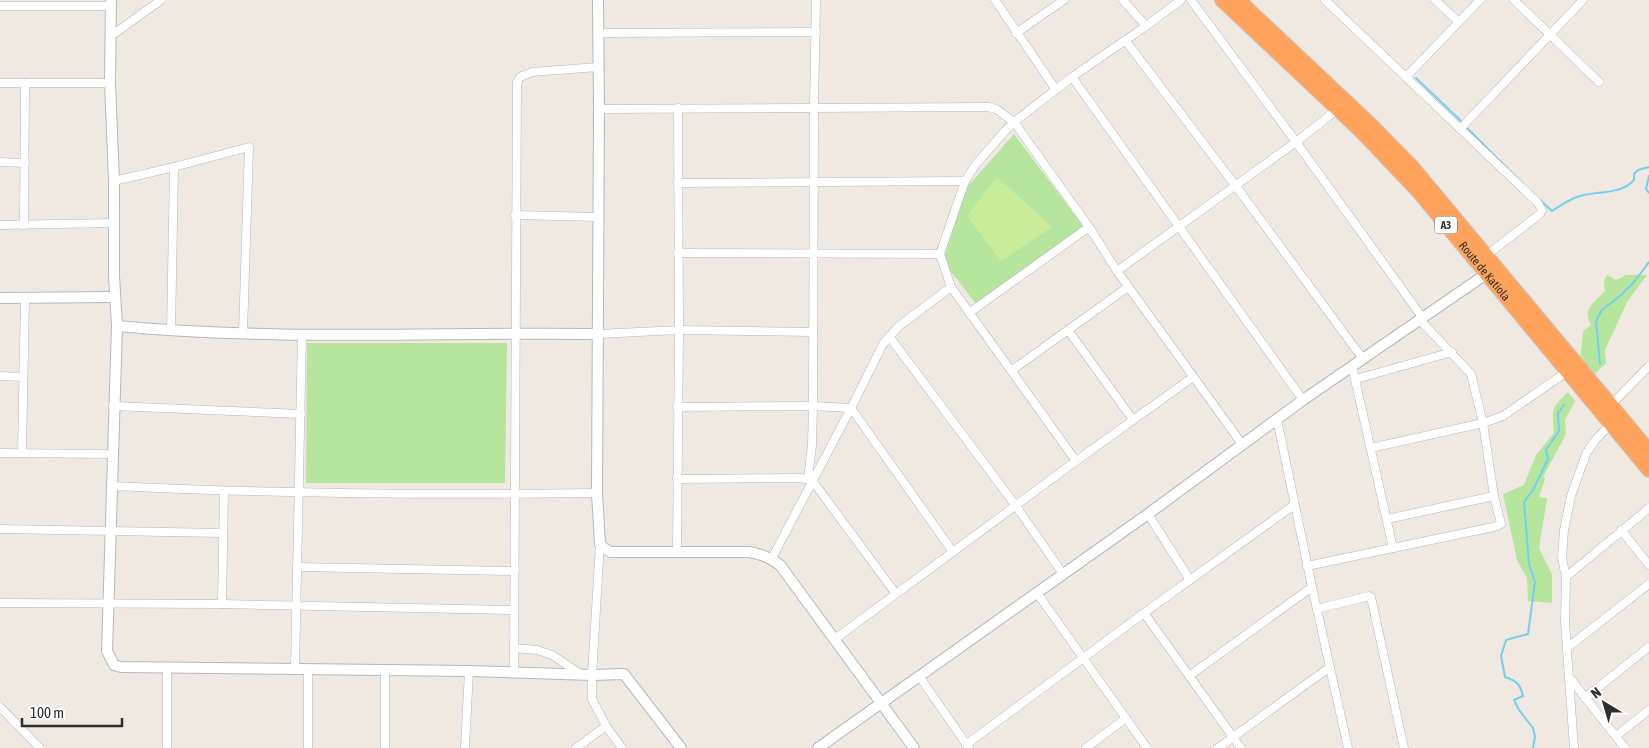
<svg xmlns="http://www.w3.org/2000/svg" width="1649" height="748" font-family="'Asap Condensed',sans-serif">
<rect width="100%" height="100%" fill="#efe9e1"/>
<g fill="#b6e59e">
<polygon points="1014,134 1083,226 976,304 935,251 968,186"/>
<path d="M1607 275 1616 280 1626 275H1647L1627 302 1605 350 1606 363 1592 377 1580 362 1583 331 1591 325C1582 308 1594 303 1605 291L1604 281Z"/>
<polygon points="307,343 507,343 505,483 306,483"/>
<path d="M1568 392 1575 401 1565 420 1566 433 1564 438 1543 477 1545 479 1539 497 1547 498 1539 548 1552 574V603L1528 601 1527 578 1517 560 1503 494 1524 485 1536 455 1554 433C1552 409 1551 408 1568 392Z"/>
</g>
<polygon fill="#c9ec9a" points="997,177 1052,227 1001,261 967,216"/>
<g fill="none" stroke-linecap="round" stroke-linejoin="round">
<g stroke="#75cff0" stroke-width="2">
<polyline points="1416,78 1463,123"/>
<polyline points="1466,127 1519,180"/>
<polyline points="1649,176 1646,189 1649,193"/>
<path d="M1539 199 1552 211C1560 206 1568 200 1577 197 1595 190 1620 196 1634 180V174L1638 170 1649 167"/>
<polyline points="1600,364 1596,321 1602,310 1621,295 1634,282 1649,262"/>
<path d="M1533 748 1535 737 1533 728 1519 710 1514 700 1523 696C1520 684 1517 681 1505 677L1501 656 1506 640 1528 634 1535 582 1529 564 1524 502 1533 490 1548 459 1546 450 1559 431 1558 413 1564 405"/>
</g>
<defs>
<g id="street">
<polyline points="995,0 1056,90"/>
<polyline points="1123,0 1146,26"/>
<polyline points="1191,0 1296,142 1422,317"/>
<polyline points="1325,0 1537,202 1542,210 1540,214 1487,255"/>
<polyline points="1435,0 1459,22"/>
<polyline points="1514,0 1599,82"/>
<polyline points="0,6 111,6"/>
<polyline points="598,33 816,32"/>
<polyline points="1016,33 1064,0"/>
<polyline points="111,36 161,0"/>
<polyline points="1125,40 1235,185 1363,359"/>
<polyline points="1072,77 1303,400"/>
<polyline points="1406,77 1480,0"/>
<polyline points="0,83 110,83"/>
<polyline points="599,109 988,107 996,109 1014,122 1089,227 1117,271 1242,444"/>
<polyline points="1460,129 1583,0"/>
<polyline points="0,162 25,163"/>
<polyline points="114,181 174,167 249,147 243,333"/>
<polyline points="678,183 965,181"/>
<polyline points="515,215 599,217"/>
<polyline points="0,225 114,223"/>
<polyline points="24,225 25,83"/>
<polyline points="678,253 940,254"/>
<polyline points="1117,271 1296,142 1338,109"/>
<polyline points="969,313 1089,227"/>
<polyline points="1068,330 1133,420"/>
<polyline points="171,331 174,167"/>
<polyline points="598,334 679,330 813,332"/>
<polyline points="889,336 1016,506 1063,574"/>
<polyline points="1352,366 1393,548"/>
<polyline points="1011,371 1128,287"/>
<polyline points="0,376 23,377"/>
<polyline points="1356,379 1452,352"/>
<polyline points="113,406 301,414"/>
<polyline points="1610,406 1649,366"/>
<polyline points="677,407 813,406 851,408 953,552"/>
<polyline points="1277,419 1312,587 1348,748"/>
<polyline points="1371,448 1483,423 1503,416 1568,371"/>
<polyline points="0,453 112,454"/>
<polyline points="22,453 25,298"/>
<polyline points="1076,461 951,287 940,254 965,181 976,164 1005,131 1014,122 1072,77 1146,26 1181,0"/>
<polyline points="677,479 800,478 812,480 896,594"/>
<polyline points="808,479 812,445 813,406 814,107 816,0"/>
<path d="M112 486C273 494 435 495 597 493"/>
<polyline points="1148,514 1190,580"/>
<polyline points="1387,519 1494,496"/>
<polyline points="0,529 222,533"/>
<polyline points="1621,530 1649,565"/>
<polyline points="600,544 592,675 592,699 606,726 622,748"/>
<polyline points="677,552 679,330 678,108"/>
<polyline points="772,558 851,408 883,344 899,326 951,287"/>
<polyline points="1307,566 1498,526 1501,524 1494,496 1483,423 1471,374 1420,320"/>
<polyline points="297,567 515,571"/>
<polyline points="1566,577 1649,508"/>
<polyline points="1037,593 1147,748"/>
<polyline points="0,603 222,604 514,610"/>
<polyline points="222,604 224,492"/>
<polyline points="1317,609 1369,596 1371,597 1404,748"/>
<polyline points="1144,613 1241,748"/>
<polyline points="835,639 1076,461 1193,377"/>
<polyline points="514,648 537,650 552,655 582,675"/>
<polyline points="1567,648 1649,584"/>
<polyline points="295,669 302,334"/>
<polyline points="385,670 385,748"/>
<polyline points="514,672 517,83 520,77 532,72 598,67"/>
<polyline points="919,676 969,748"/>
<polyline points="1189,676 1312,587"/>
<polyline points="1569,677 1625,748"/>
<polyline points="1585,698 1649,647"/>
<polyline points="0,707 40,748"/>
<polyline points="1616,736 1649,710"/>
<polyline points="967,744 1144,613 1294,505"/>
<polyline points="167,748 167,667"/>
<polyline points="308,748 308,669"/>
<polyline points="465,748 469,671"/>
<polyline points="576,748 606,726"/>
<polyline points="1086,748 1126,718"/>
<polyline points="1218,748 1330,667"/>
<polyline points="1574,748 1565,622 1566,577 1562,558 1564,530 1571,496 1586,454 1596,439 1611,424"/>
</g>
<g id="secondary">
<polyline points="111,0 110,83 114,181 114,276 117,326 107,651 114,665 121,667 469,671 592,675 624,674 681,748"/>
<path d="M598 0 599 109 597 493 600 544 605 549 611 552H749C761 554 770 557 780 565L914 748"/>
<polyline points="0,298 115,297"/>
<path d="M117 326C277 341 438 332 598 334"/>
<polyline points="818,748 1148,514 1303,400 1492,270"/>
</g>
<g id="highway">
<path id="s1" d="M1222 0 1362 132 1419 192 1649 470"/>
<polyline points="1238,0 1370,124 1413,168 1649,451"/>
</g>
</defs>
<use href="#street" stroke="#b4b7c1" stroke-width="9"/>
<use href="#secondary" stroke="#b4b7c1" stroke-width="12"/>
<use href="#highway" stroke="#c9c9c9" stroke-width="16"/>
<use href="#street" stroke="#fff" stroke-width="8"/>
<use href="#secondary" stroke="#fff" stroke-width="10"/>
<use href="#highway" stroke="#ffa35c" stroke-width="14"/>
</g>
<g text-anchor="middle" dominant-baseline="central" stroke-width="4" stroke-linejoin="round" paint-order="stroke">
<rect fill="#fff" stroke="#6d6d6d" stroke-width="1" x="1435" y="216.5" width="22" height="17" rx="4"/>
<g font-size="11" font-weight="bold" fill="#2e2e2e">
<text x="1446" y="225">A3</text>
</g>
<g font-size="12" fill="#2e2e2e" stroke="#fff">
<text stroke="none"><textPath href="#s1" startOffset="378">Route de Katiola</textPath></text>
</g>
</g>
<g transform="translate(1604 703) rotate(322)" stroke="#ffffff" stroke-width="4" paint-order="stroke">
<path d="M0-4L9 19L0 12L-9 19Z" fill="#2e2e2e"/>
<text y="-8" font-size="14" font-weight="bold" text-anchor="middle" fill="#2e2e2e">N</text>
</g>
<path d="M22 718v8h100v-8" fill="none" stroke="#2e2e2e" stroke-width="2.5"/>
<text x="30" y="718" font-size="15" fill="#2e2e2e" stroke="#ffffff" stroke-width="4" paint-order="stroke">100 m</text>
</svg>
